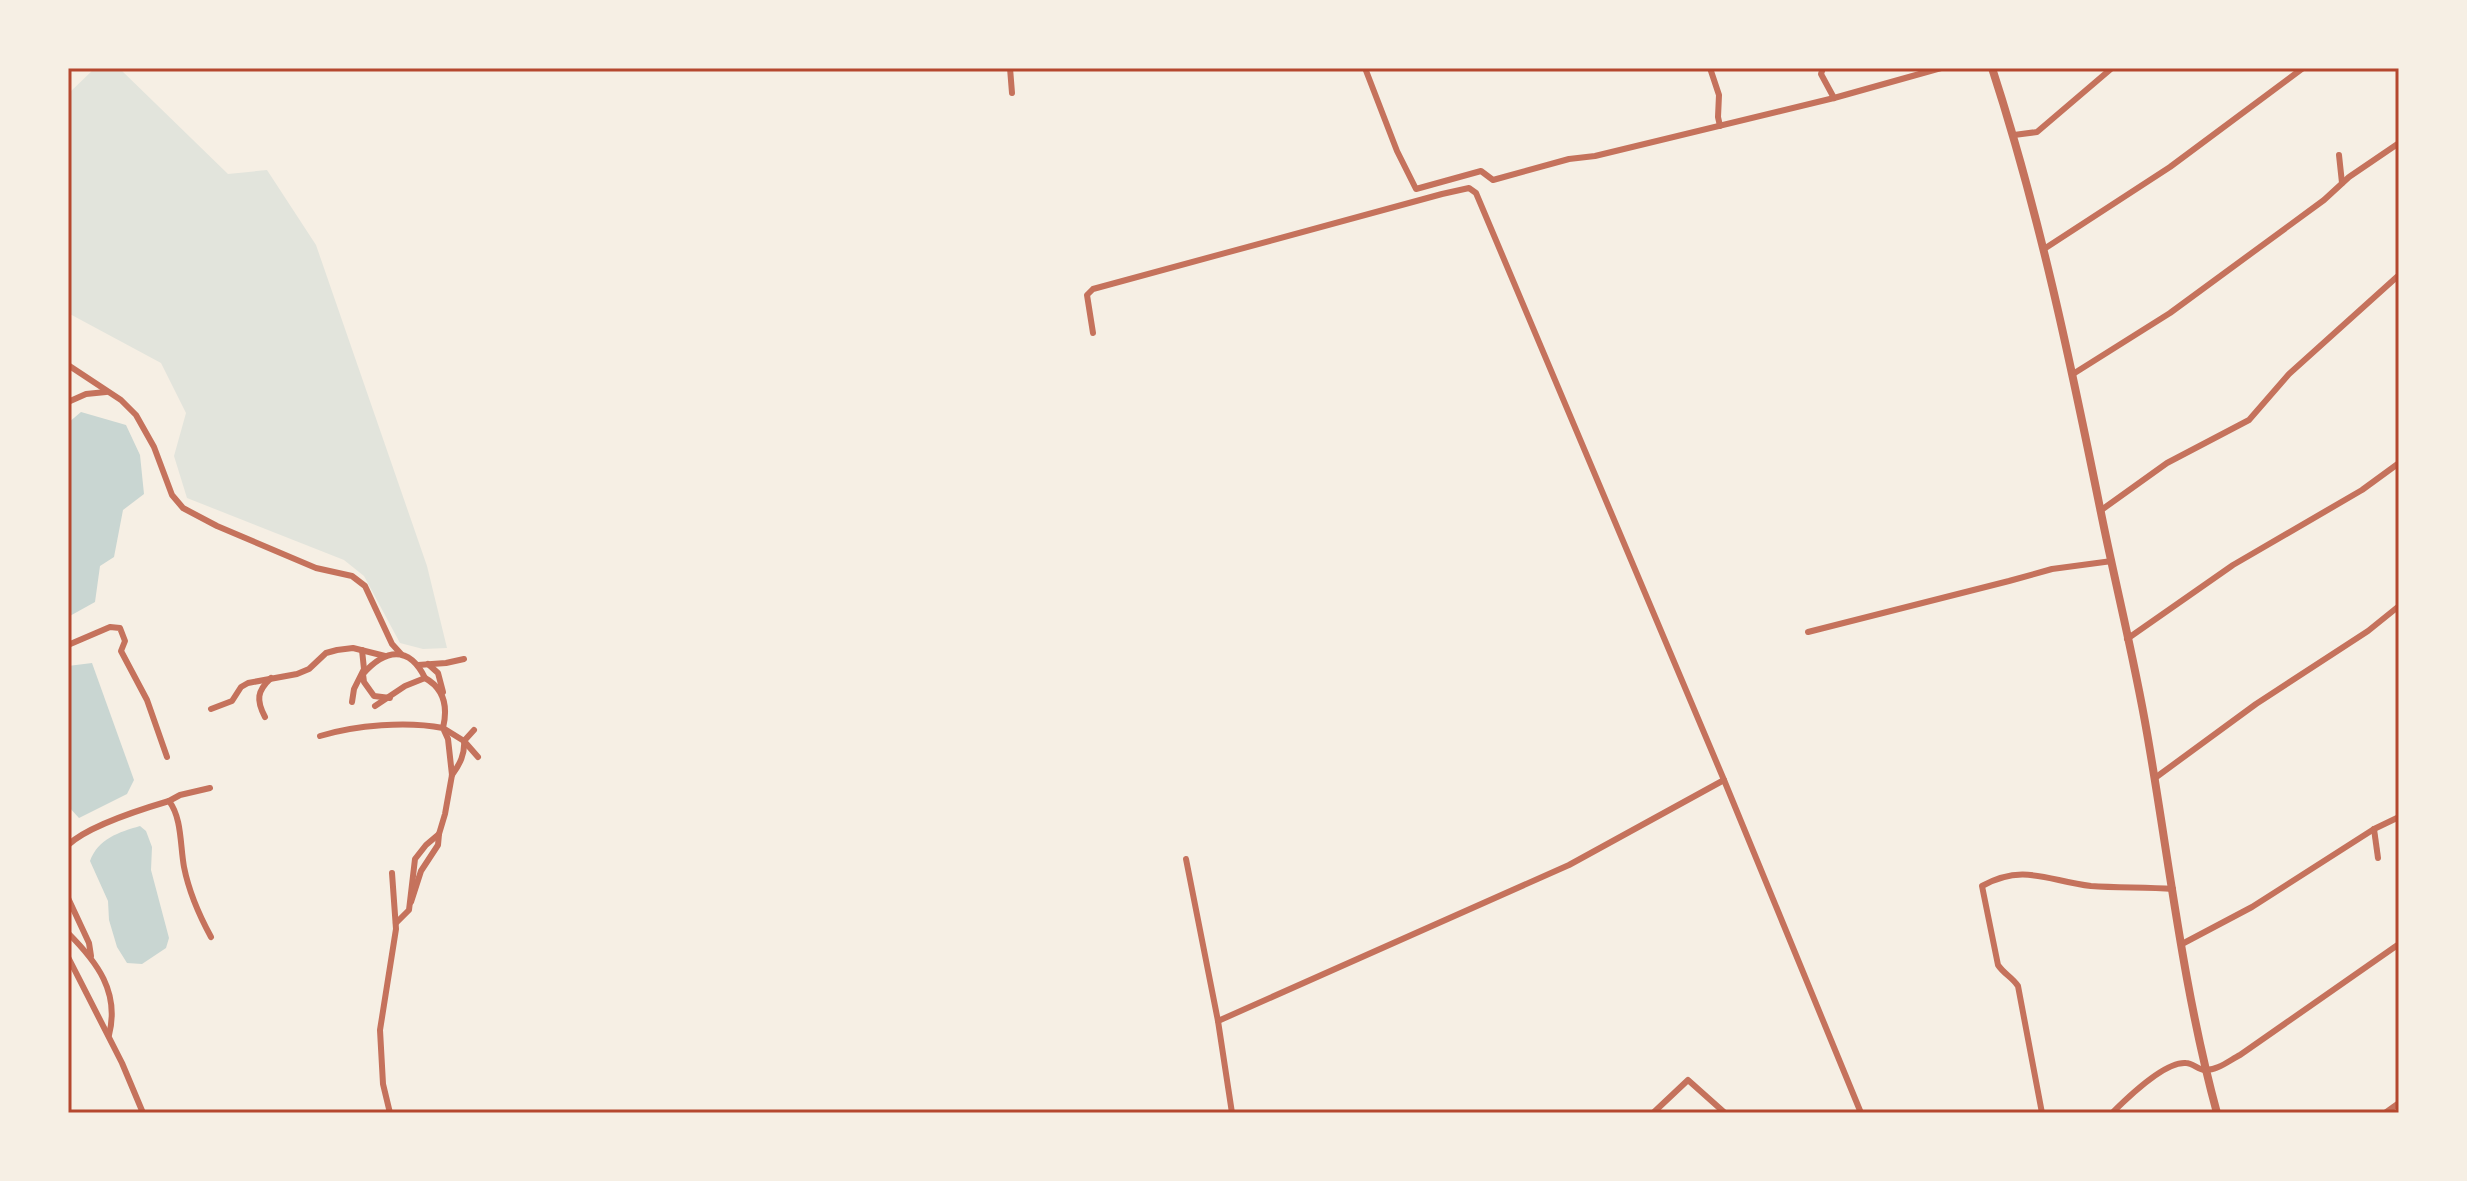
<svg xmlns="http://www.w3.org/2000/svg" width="2467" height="1181" font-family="Rubik,sans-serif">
<rect width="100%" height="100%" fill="#f6efe4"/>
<polygon fill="#e2e4dc" points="95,68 119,68 228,174 267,170 316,245 427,566 447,648 423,649 400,643 364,576 344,560 187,498 174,456 186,413 161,363 68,313 68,94"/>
<g fill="#c9d6d2">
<polygon points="81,412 126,425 140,455 144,494 123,510 114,557 100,566 95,602 68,617 68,423"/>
<polygon points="92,663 134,780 127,794 79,818 68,806 68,666"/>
<path d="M140 826 146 831 152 847 151 870 169 938 166 948 142 964 127 963 117 947 109 920 108 901 90 861C98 839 119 832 140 826Z"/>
</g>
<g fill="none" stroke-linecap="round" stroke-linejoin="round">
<g stroke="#c5725c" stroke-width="6">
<polyline points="1010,68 1012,93"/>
<polyline points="1365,68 1397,151 1416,189 1481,171 1493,180 1569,159 1595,156 1834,98 1941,68"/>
<polyline points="1710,68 1719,95 1718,117 1720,126"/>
<polyline points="1823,68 1821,74 1834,98"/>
<polyline points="2014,135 2037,132 2112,68"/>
<polyline points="2339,155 2342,183"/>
<polyline points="2044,249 2170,167 2303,68"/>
<polyline points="1093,333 1087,295 1093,289 1442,194 1469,188 1476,193 1724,780 1861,1113"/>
<polyline points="68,365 121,400 136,415 154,447 172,495 183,508 217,526 316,568 352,576 365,586 392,644 402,655"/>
<polyline points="2073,374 2170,313 2324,200 2349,177 2399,143"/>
<polyline points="68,402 86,394 106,392"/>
<polyline points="2100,511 2167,463 2249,420 2289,374 2399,275"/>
<polyline points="1808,632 2009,581 2052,569 2112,561"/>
<polyline points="2127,639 2233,565 2362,490 2399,463"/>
<polyline points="68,645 110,627 120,628 125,641 121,651 147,700 167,757"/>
<polyline points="428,664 438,673 443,692"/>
<polyline points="418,665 446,663 464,659"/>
<path d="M390 698 374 696 364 682 363 674C385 649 409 645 425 678"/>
<polyline points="352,702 354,689 364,669 362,650"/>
<path d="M375 706 405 686 425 678C445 689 448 707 443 728L464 741C465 754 460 764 452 775"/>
<polyline points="211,709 232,701 241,687 248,683 297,674 309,669 326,653 337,650 353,648 385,656"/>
<path d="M265 717C256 700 257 691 271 678"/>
<polyline points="474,730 464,741 478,757"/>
<path d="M320 736C356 725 407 721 443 728L448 739 452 775 445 814 439 834 426 845 415 859 409 910 396 923"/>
<polyline points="2155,778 2256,704 2368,631 2399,606"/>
<polyline points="169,801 180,795 210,788"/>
<polyline points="2374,829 2378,858"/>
<path d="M68 845C88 826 142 809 169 801 182 818 180 845 184 867 189 892 199 915 211 937"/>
<polyline points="1186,859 1218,1021 1232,1113"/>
<polyline points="68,898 89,943 91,956"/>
<polyline points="411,902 421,871 438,845 439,834"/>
<path d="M68 933C97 962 120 992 109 1035"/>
<polyline points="2182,944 2252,907 2374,829 2399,817"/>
<polyline points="68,957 122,1063 143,1113"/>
<polyline points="1218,1021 1569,865 1724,780"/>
<polyline points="390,1113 383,1084 380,1030 396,929 392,873"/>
<polyline points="1653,1113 1688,1080 1725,1113"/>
<path d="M2042 1113 2018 986C2012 977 2004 974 1998 965L1982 886C2024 863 2048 881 2091 886 2118 888 2146 887 2173 889"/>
<path d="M2112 1113C2126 1099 2165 1061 2186 1063 2192 1063 2198 1069 2204 1070 2217 1071 2230 1060 2240 1055L2399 944"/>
<polyline points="2385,1113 2399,1103"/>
</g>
<path stroke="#c5725c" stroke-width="8" d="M1992 68C2039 212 2070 360 2100 508 2115 583 2134 657 2147 733 2169 859 2183 989 2217 1113"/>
</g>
<rect width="2467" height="1181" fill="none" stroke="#f6efe4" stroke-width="140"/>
<rect x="70" y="70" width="2327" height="1041" fill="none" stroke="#b5482f" stroke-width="3"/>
</svg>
